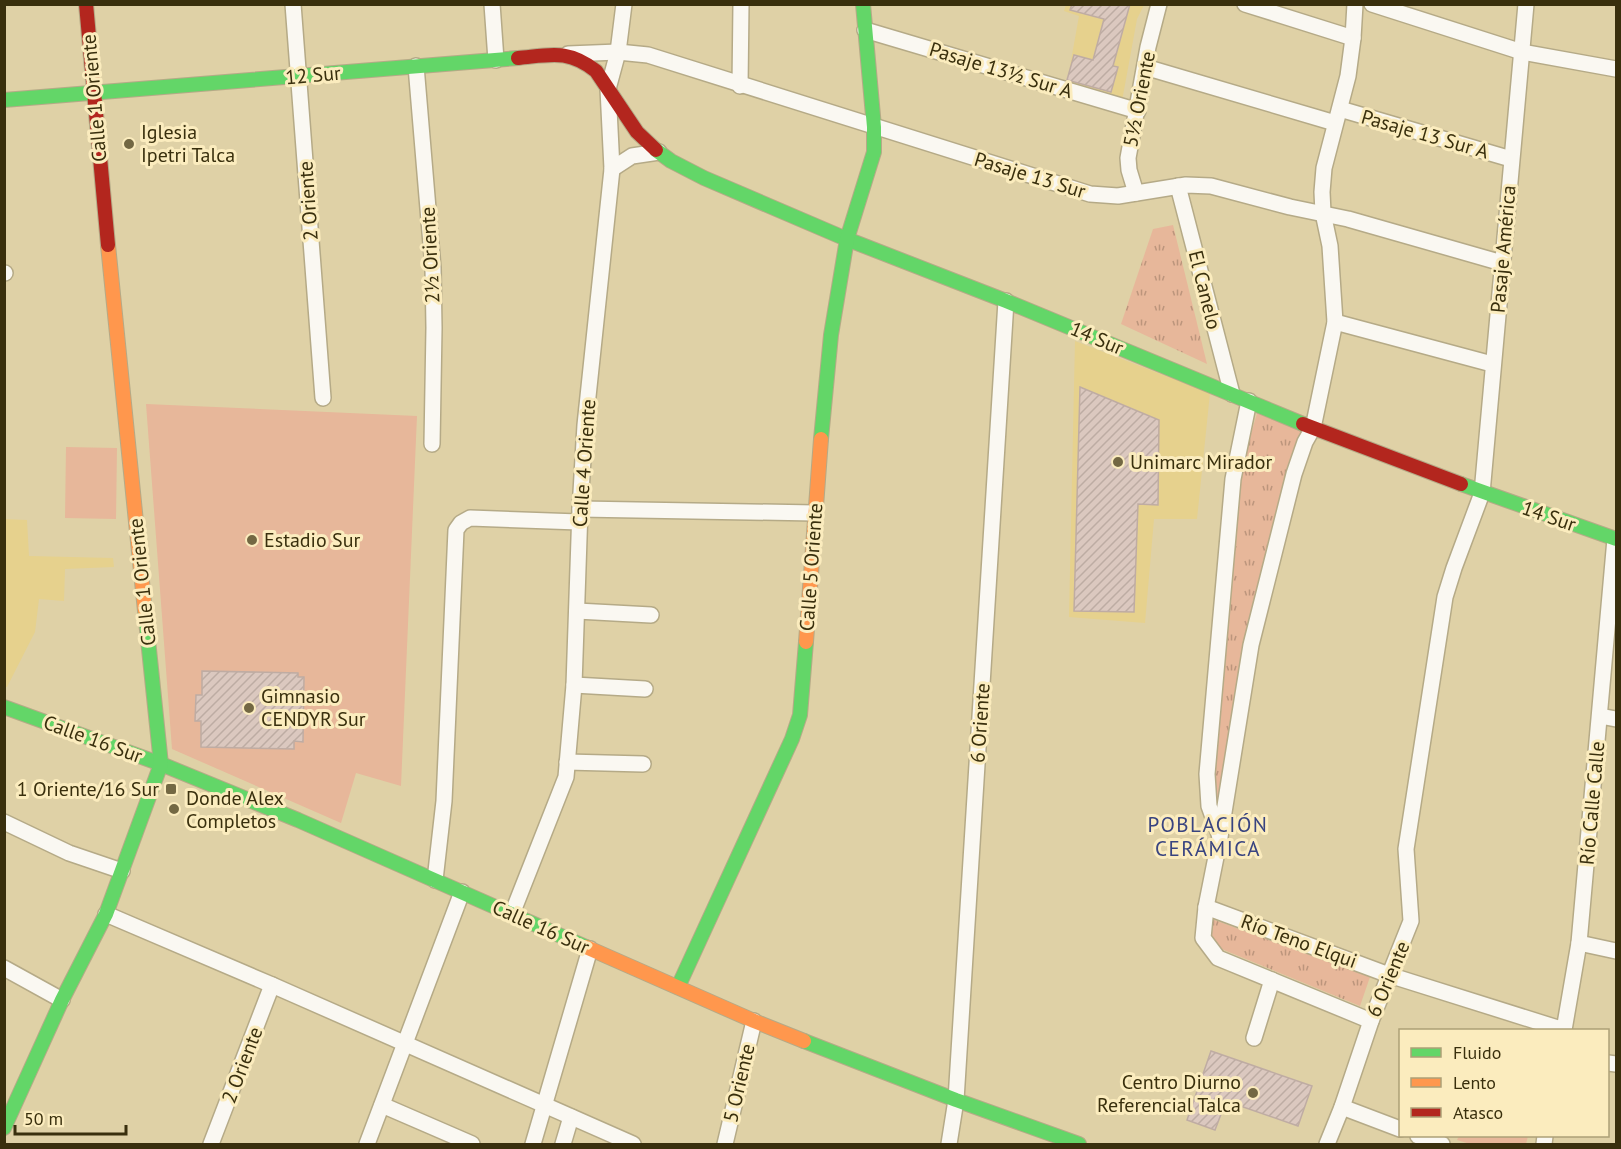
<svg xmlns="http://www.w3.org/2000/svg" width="1621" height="1149" font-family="'PT Sans',sans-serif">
<defs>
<pattern id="grass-tufts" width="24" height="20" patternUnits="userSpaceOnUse" patternTransform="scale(1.5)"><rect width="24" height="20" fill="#e7b79a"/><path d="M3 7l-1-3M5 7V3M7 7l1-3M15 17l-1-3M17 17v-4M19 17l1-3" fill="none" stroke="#bc957c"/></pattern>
<pattern id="building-hatch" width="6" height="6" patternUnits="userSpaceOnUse" patternTransform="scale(1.5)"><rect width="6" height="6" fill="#dbc8bf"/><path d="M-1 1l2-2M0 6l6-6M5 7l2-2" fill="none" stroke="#bdaca3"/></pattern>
</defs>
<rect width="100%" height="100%" fill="#dfd1a6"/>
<g fill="#e6d18d">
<polygon points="1066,5 1144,5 1137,19 1122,101 1067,83 1079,16 1064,11"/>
<polygon points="1075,341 1210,393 1197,519 1154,519 1145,623 1069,617"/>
<polygon points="4,519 27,520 29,556 113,558 114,567 65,569 64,601 39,599 35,632 7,687 4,687"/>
</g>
<g fill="url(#grass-tufts)">
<polygon points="1173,225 1207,364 1121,324 1153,229"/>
<polygon points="1258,410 1305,429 1219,823 1212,803 1237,481"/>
<polygon points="1209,918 1370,977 1360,1006 1219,948 1208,934"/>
<polygon points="1459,1136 1528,1136 1526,1144 1470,1144 1457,1140"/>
</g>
<g fill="#e7b79a">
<polygon points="146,404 417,416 401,786 356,773 341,823 172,749"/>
<polygon points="66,447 117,448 116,519 65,518"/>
</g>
<g fill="url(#building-hatch)" stroke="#bfaca3" stroke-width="1.5">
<polygon points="1072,4 1130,4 1113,66 1118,67 1111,92 1067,80 1074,55 1093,60 1104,19 1070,10"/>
<polygon points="1080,387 1159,420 1158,505 1138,504 1134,612 1074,611"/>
<polygon points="202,671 298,673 298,677 304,677 303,742 294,741 294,749 201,747 201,721 195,721 196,695 202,695"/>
<polygon points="1211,1051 1312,1086 1298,1126 1226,1101 1215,1130 1187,1120"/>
</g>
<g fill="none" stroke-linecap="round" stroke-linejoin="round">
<defs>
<g id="street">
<polyline points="293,4 323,398"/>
<polyline points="492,4 496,60"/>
<polyline points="1245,4 1353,38"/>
<polyline points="1355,4 1353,38 1348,76 1324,168 1322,192 1323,213 1330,246 1335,322 1313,428 1305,442 1294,474 1251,645 1220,837 1206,907 1203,938 1218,958 1371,1021"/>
<polyline points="1372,4 1522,52 1616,69"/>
<polyline points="865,30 1138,111"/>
<polyline points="568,54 618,52 648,55 1090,194 1118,196 1186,185 1211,186 1290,207 1348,219 1502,263"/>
<polyline points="416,66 433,268 434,328 432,444"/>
<polyline points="1145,67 1335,123"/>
<polyline points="740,86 741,4"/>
<polyline points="1340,109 1511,159"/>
<polyline points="612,169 632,156 659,152"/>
<polyline points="1178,186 1232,394"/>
<polyline points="1136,193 1129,170 1128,158 1148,47 1159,4"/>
<polyline points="4,273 5,273"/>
<polyline points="1335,322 1492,364"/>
<polyline points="580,509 815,513"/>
<polyline points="577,611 651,615"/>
<polyline points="574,685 645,689"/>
<polyline points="1600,716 1616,719"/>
<polyline points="567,762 643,764"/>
<polyline points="4,822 69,853 122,871"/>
<polyline points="1219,834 1209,806 1207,774 1233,479 1249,401"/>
<polyline points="435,880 444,801 456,530 461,523 470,518 579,522"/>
<polyline points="1206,907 1389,975 1564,1030"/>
<polyline points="106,914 272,985 633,1144"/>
<polyline points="512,914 566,777 574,685 580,509 585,425 612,169 608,89 618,52 624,4"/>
<polyline points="1579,943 1616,951"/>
<polyline points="4,968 62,1000"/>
<polyline points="1564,1030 1579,943 1615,539"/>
<polyline points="1254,1038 1272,980"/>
<polyline points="1608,1063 1616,1064"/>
<polyline points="382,1105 472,1144"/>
<polyline points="1342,1107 1400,1129"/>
<polyline points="1418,1136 1442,1144"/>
<polyline points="211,1144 272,985"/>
<polyline points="367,1144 462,892"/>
<polyline points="533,1144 590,949"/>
<polyline points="563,1144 571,1117"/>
<polyline points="725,1144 754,1021"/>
<polyline points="949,1144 956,1100 1006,301"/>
<polyline points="1327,1144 1342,1107 1371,1021 1411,921 1406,849 1441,623 1445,597 1454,568 1482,493 1526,4"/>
<polyline points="1544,1144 1545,1136"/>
</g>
<g id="fast">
<polyline points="4,100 518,58"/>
<polyline points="656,150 671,161 704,178 844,238 1006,301 1303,424"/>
<polyline points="821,439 831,335 847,239 874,152 874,127 863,4"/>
<polyline points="1461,484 1616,539"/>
<polyline points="4,707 161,764 298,820 586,947"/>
<polyline points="678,987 792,739 800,715 806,642"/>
<polyline points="804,1041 956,1100 1079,1144"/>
<polyline points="4,1128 62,1000 106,914 161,764 145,611"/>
</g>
<g id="slow">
<polyline points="108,245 145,611"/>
<polyline points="806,642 821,439"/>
<polyline points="586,947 754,1021 804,1041"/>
</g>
<g id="jam">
<polyline points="86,4 108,245"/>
<path d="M518 58C551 55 568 49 596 71L637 132 656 150"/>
<polyline points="1303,424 1461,484"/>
</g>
</defs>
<use href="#street" stroke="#b5aa87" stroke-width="18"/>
<use href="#fast" stroke="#b5aa87" stroke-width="16"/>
<use href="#slow" stroke="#b5aa87" stroke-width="16"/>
<use href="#jam" stroke="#b5aa87" stroke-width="16"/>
<use href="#street" stroke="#faf8f2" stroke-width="15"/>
<use href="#fast" stroke="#63d668" stroke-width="14"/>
<use href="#slow" stroke="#ff974d" stroke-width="14"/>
<use href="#jam" stroke="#b3261e" stroke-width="14"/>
</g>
<g fill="#736843" stroke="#fbecbe" stroke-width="2">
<circle cx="129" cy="144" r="6"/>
<circle cx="1118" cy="462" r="6"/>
<circle cx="252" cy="540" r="6"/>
<circle cx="249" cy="708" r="6"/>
<rect x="165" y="783" width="12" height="12" rx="3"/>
<circle cx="174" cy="809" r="6"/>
<circle cx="1253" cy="1093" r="6"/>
</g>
<g text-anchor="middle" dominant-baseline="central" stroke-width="6" stroke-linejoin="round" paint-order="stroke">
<g font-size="20" fill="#392f0d" stroke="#fbecbe">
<text transform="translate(1001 70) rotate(17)">Pasaje 13½ Sur A</text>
<text transform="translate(313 75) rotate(-5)">12 Sur</text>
<text transform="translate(94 98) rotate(-95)">Calle 1 Oriente</text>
<text transform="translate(1139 99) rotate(-79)">5½ Oriente</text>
<text transform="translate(1425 134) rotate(16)">Pasaje 13 Sur A</text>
<text transform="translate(1030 175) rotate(17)">Pasaje 13 Sur</text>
<text transform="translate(308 201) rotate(-94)">2 Oriente</text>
<text transform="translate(1503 249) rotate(-85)">Pasaje América</text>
<text transform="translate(430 255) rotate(-93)">2½ Oriente</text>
<text transform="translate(1205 290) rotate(76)">El Canelo</text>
<text transform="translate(1097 338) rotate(23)">14 Sur</text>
<text transform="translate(584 463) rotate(-86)">Calle 4 Oriente</text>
<text transform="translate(1549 516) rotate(19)">14 Sur</text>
<text transform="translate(811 567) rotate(-86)">Calle 5 Oriente</text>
<text transform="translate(142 582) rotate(-96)">Calle 1 Oriente</text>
<text transform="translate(980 723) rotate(-86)">6 Oriente</text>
<text transform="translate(93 739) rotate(20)">Calle 16 Sur</text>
<text transform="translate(1592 803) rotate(-85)">Río Calle Calle</text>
<text transform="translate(541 927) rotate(24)">Calle 16 Sur</text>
<text transform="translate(1299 941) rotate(20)">Río Teno Elqui</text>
<text transform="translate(1388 979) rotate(-67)">6 Oriente</text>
<text transform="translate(242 1065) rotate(-69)">2 Oriente</text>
<text transform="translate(739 1083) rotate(-77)">5 Oriente</text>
</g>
<g font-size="20" fill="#392f0d" stroke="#fbecbe" text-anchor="start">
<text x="141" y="132">Iglesia<tspan x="141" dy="23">Ipetri Talca</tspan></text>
<text x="1130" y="462">Unimarc Mirador</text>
<text x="264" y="540">Estadio Sur</text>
<text x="261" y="696">Gimnasio<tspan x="261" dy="23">CENDYR Sur</tspan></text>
<text x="159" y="789" text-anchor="end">1 Oriente/16 Sur</text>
<text x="186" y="798">Donde Alex<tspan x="186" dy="23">Completos</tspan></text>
<text x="1241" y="1082" text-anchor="end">Centro Diurno<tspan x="1241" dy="23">Referencial Talca</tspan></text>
</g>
<g font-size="21" letter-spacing="1.5" fill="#394480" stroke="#fbecbe">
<text x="1208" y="824">POBLACIÓN<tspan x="1208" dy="24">CERÁMICA</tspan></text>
</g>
</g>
<rect width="1621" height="1149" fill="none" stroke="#392f0d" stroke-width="12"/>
<rect x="1399" y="1029" width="210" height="108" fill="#fbecbe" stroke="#ada077" stroke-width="1.5"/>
<rect x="1411" y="1048" width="30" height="9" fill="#63d668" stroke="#ada077" stroke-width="1.5"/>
<text x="1453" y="1059" font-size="18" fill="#392f0d">Fluido</text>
<rect x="1411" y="1078" width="30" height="9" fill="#ff974d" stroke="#ada077" stroke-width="1.5"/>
<text x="1453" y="1089" font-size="18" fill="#392f0d">Lento</text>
<rect x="1411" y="1108" width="30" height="9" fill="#b3261e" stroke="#ada077" stroke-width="1.5"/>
<text x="1453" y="1119" font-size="18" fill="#392f0d">Atasco</text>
<path d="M15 1125v9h111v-9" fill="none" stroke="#392f0d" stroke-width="3"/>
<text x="24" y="1125" font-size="18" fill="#392f0d" stroke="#fbecbe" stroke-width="4.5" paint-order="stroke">50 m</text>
</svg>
